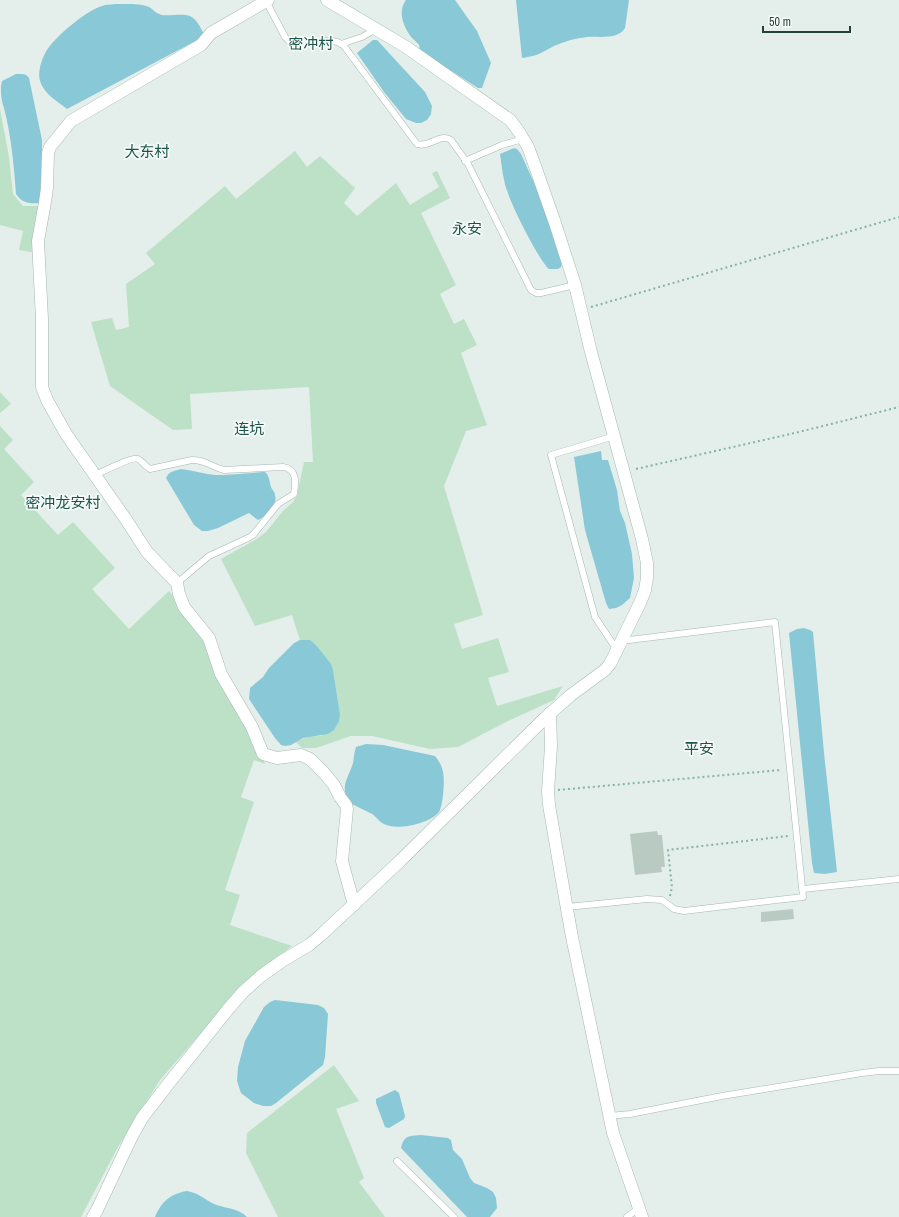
<svg xmlns="http://www.w3.org/2000/svg" width="899" height="1217" font-family="'Archivo Narrow','Noto Sans SC',sans-serif">
<rect width="100%" height="100%" fill="#e4eeea"/>
<g fill="#bce1c7">
<polygon points="0,109 9,157 13,194 23,206 40,206 36,253 19,250 23,231 0,225"/>
<path d="M295 151 307 167 320 156 355 188 344 203 357 216 396 183 410 205 439 187 432 173 437 171 450 198 421 213 456 285 440 294 454 324 464 319 477 345 461 353 487 425 466 431 444 486 483 615 454 624 462 649 498 638 509 672 488 678 497 706 563 686 554 700 506 722 458 747 430 749 372 736H351L316 748H302L296 742C304 737 312 736 321 736L340 714 333 670 316 645 310 641 307 640H300L292 615 255 626 221 559 255 540 266 532 283 511 293 502 297 496 304 462H313L309 387 190 394 192 429 173 430 110 386 91 322 112 318 116 330 129 327 126 284 155 264 146 253 225 186 236 199Z"/>
<polygon points="0,392 11,404 0,413"/>
<polygon points="0,426 13,440 4,449 34,482 21,495 58,535 73,522 115,568 92,589 129,629 169,591 203,635 257,745 265,764 254,760 241,797 254,802 225,890 240,895 230,925 292,946 246,981 160,1080 118,1147 81,1217 0,1217"/>
<polygon points="334,1065 359,1101 336,1109 364,1178 359,1182 385,1217 278,1217 246,1153 247,1133"/>
</g>
<g fill="#89c8d6">
<path d="M406 0H455L477 31 491 63 482 88H478L420 51C419 49 420 47 419 45 417 42 414 40 412 38 404 28 397 12 406 0Z"/>
<path d="M516 0H629L625 28C618 40 599 36 587 37 576 38 565 41 554 46 550 48 545 51 541 53 535 56 528 57 522 58Z"/>
<path d="M115 4C123 4 142 3 149 7 154 10 155 13 162 15 171 16 183 13 190 16 198 20 201 29 205 36L67 109C57 101 44 94 40 81 37 70 43 55 49 47 59 34 87 10 102 6 106 4 111 5 115 4Z"/>
<polygon points="373,40 377,40 425,92 432,106 431,114 427,120 421,123 416,123 406,119 384,92 357,53"/>
<path d="M16 74C22 74 26 73 29 78L42 140V153L40 203C29 204 22 203 16 194 14 165 11 135 4 108 1 100 0 88 2 81Z"/>
<path d="M514 148 517 149 521 154 541 198 562 263 561 267 558 269H549C540 262 512 207 508 193 503 181 502 167 500 154Z"/>
<polygon points="601,451 602,460 608,460 617,490 620,511 625,523 632,554 634,578 630,598 622,605 616,608 609,609 606,603 585,530 574,457"/>
<path d="M181 469C192 470 203 474 215 475 231 475 249 473 265 472 270 477 269 481 271 487 272 490 275 492 275 495 278 506 267 516 258 520L249 513 218 528 208 531H202L194 525 166 478C169 471 174 471 181 469Z"/>
<polygon points="804,628 810,630 813,632 824,753 837,872 825,874 814,873 812,863 789,633 797,629"/>
<polygon points="300,640 310,640 316,645 331,664 333,670 340,714 339,721 334,730 328,734 303,738 291,745 285,746 281,745 275,738 249,699 250,688 263,677 269,668 294,643"/>
<path d="M366 744 383 745 435 756C439 761 442 766 443 772 445 780 443 806 439 812 430 823 403 829 390 826 380 824 379 819 372 814 365 810 357 807 350 803 339 787 348 779 353 763 354 758 354 753 356 747Z"/>
<polygon points="275,1000 318,1005 324,1008 328,1014 325,1057 323,1065 276,1103 271,1106 263,1106 254,1103 241,1093 237,1081 238,1067 245,1041 264,1007 270,1002"/>
<polygon points="395,1090 399,1093 405,1116 404,1119 389,1128 385,1127 376,1103 376,1099"/>
<path d="M421 1135 448 1138 451 1140 453 1150 462 1159 470 1178 474 1183 487 1188 493 1192 496 1198 497 1208 490 1217H467L401 1148C404 1135 409 1136 421 1135Z"/>
<path d="M187 1191C198 1193 203 1198 212 1203 224 1209 237 1207 247 1217H155C162 1201 170 1194 187 1191Z"/>
</g>
<g fill="#b9cac3">
<polygon points="657,831 658,835 662,835 665,867 661,867 662,872 635,875 630,834"/>
<polygon points="793,909 794,919 761,922 761,912"/>
</g>
<g fill="none" stroke-linecap="round" stroke-linejoin="round">
<defs>
<g id="lane">
<path d="M266 1 285 37 293 45C309 47 330 34 344 46L417 144C430 148 439 133 451 140L468 164 531 290 536 293H541L575 285"/>
<polyline points="341,44 362,37 376,29"/>
<polyline points="465,161 502,145 523,139"/>
<polyline points="615,436 551,455 595,617 617,650"/>
<path d="M95 475C102 472 133 456 138 459 143 461 145 467 150 469L192 460C207 460 211 467 224 470L283 467C297 469 296 482 294 494L278 504 253 535 248 538 209 556 177 583"/>
<polyline points="803,889 899,879"/>
<polyline points="567,907 647,899 662,900 674,909 684,911 803,897 775,622 621,641"/>
<polyline points="609,1116 630,1114 722,1096 862,1073 879,1071 899,1071"/>
<polyline points="397,1161 454,1217"/>
<polyline points="627,1217 639,1208"/>
</g>
<g id="street">
<polyline points="268,0 211,33 201,45 71,121 50,147 48,153 47,188 45,202 38,241 42,319 42,387 47,400 66,434 127,521 147,552 177,583 179,594 184,607 209,638 221,674 252,727 263,754 277,758 301,755 310,759 325,774 334,785 340,797 346,805 347,809 342,861 354,905"/>
<polyline points="550,713 551,746 548,791 549,805 562,881 572,937 613,1133 642,1217"/>
</g>
<polyline id="secondary" points="93,1217 97,1210 131,1138 142,1118 169,1083 229,1008 243,992 261,976 282,961 309,945 321,935 400,861 545,718 571,695 605,670 610,664 640,603 645,590 647,578 647,563 642,539 591,352 575,285 555,223 535,166 528,147 519,132 514,125 510,120 406,47 327,0"/>
</defs>
<use href="#lane" stroke="#a6b7b2" stroke-width="7"/>
<use href="#street" stroke="#a6b7b2" stroke-width="13"/>
<use href="#secondary" stroke="#a2bbb3" stroke-width="13"/>
<g stroke="#83b4a6" stroke-width="2" stroke-dasharray="2 3" stroke-linecap="butt">
<polyline points="591,307 899,217"/>
<polyline points="636,469 799,432 899,407"/>
<polyline points="558,790 781,770"/>
<polyline points="670,896 672,887 668,850 788,836"/>
</g>
<use href="#lane" stroke="#fff" stroke-width="6"/>
<use href="#street" stroke="#fff" stroke-width="12"/>
<use href="#secondary" stroke="#fff" stroke-width="12"/>
</g>
<g text-anchor="middle" dominant-baseline="central" stroke-width="3.5" stroke-linejoin="round" paint-order="stroke">
<g font-size="15" fill="#1c5549" stroke="#f5faf8">
<text x="311" y="43">密冲村</text>
<text x="147" y="151">大东村</text>
<text x="467" y="228">永安</text>
<text x="249" y="428">连坑</text>
<text x="63" y="502">密冲龙安村</text>
<text x="699" y="748">平安</text>
</g>
</g>
<path d="M763 26v6h87v-6" fill="none" stroke="#22423a" stroke-width="2"/>
<text x="769" y="26" font-size="12" fill="#22423a" stroke="#f5faf8" stroke-width="3" paint-order="stroke">50 m</text>
</svg>
